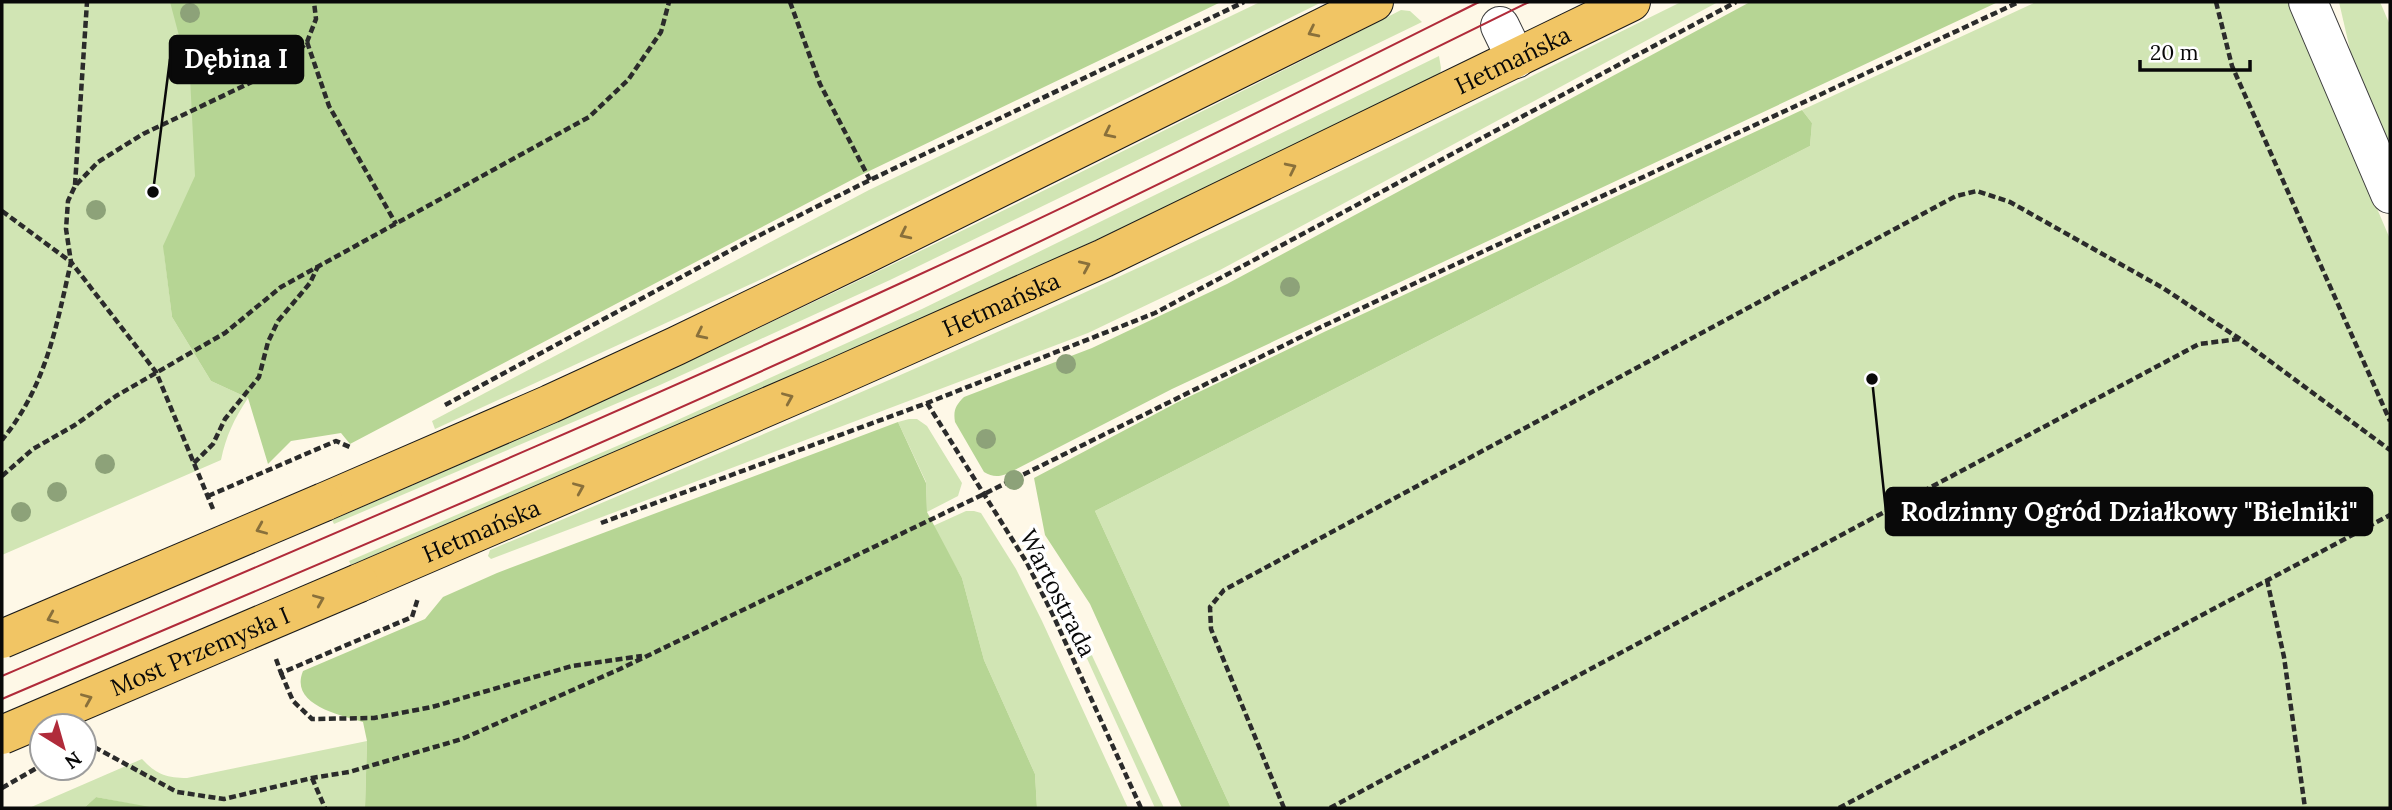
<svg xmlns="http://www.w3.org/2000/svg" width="2392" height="810" font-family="Lora,serif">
<rect width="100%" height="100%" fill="#fef8e7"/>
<g fill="#d1e5b4">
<path d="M2 2H741L164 252 172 317 211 381 248 398C234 419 226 436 221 460L2 555Z"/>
<polygon points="1260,2 1322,2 764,278 435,429 432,421 869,190"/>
<path d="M1681 2H1718L1220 270 1088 333 491 559 488 556 490 550C694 464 899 378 1101 285 1296 196 1488 97 1681 2Z"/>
<polygon points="2036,2 2289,2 2390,239 2390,808 1231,808 1095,511 1810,146 1812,123 1802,110"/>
<polygon points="2339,2 2380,2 2390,25 2390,151 2354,67"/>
<path d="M1401 10 1410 11 1422 22 890 280 660 385 334 524 332 520C695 365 1050 191 1401 10Z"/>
<path d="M1439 56 1441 68 1440 75C1303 141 1167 208 1028 271 804 373 577 468 351 565L349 561 673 422 922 309Z"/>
<polygon points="909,419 917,419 927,426 962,483 958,496 927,512 926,482 898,422"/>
<polygon points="966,511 974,511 981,513 1016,569 1042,621 1128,808 1037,808 1035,774 984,660 962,578 933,526"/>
<polygon points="1045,556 1164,808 1155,808 1065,610"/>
<path d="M367 741 365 808H151L96 797 84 808H29L142 759C156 774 166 778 187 778Z"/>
</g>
<g fill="#b6d594">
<polygon points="170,2 1221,2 861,175 350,444 341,433 291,441 268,464 248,398 211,381 172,317 163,246 195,176 190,77"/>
<path d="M1750 2H1998L1172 389 1007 474C998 477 992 477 984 472L955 422C953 410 956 405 964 397L1092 348 1227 284Z"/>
<polygon points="1802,110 1812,123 1810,146 1095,511 1231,808 1182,808 1090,604 1045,535 1034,478 1178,402 1324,332"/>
<path d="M898 422 926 483 927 512 962 578 984 660 1035 774 1037 808H365L367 741 363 722C340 715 289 705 303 671L425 619 443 597 497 573Z"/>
<polygon points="96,797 150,807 151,808 84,808"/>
</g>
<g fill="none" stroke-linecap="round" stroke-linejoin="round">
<defs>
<g id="minor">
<polyline points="2308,2 2390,194"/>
<polyline points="1500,26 1516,59"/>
</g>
<g id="major">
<polyline points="324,502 550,404 676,346 864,255 1374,2"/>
<path id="s1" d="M359 583 834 378 1104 258 1631 2"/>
</g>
</defs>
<use href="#minor" stroke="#3c3c3c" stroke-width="40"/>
<use href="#major" stroke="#1a1a1a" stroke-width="40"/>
<g stroke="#2b2b2b" stroke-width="4.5" stroke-dasharray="7 3.5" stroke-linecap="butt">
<polyline points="790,2 820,84 870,180"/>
<polyline points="2216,2 2232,66 2390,421"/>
<polyline points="307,42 329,106 396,224"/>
<polyline points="75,185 87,2"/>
<path d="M2 211 71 262C56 328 46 386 2 440"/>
<polyline points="927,403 1027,563 1053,615 1141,808"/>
<polyline points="445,405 746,242 870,180 1244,2"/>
<polyline points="194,463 213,444 225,419 259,377 268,342 278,321 310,283 318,266"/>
<polyline points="2,476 33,449 75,425 116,396 225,333 281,287 589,117 628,80 661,32 669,2"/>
<polyline points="208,496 336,441 352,448"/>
<polyline points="213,509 156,372 71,262 66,229 68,201 75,186 98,162 143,134 254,81 292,58 307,42 316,19 314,2"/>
<polyline points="601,523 927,403 1155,313 1736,2"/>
<polyline points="2267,580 2284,657 2305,808"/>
<polyline points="276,659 281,673 412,617 418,598"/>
<polyline points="281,673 293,701 312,719 374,718 432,707 572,666 642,656"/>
<polyline points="85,742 177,792 224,799 312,778 349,772 462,739 620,669 984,494 1321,327 2019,2"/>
<polyline points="312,778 325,808"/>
<polyline points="2,788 42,765"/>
<polyline points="1284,808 1211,629 1210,607 1224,590 1956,196 1977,191 2010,202 2163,288 2240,339 2390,450"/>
<polyline points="1330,808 2199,344 2239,339"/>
<polyline points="1839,808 2390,515"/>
</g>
<use href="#minor" stroke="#fff" stroke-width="38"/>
<use href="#major" stroke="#f1c564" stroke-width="38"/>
<g stroke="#b02b3a" stroke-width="2">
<path d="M2 676C307 545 613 416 914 277 1104 190 1291 96 1479 2"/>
<path d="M2 699C299 572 598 448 891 312 1106 212 1317 106 1529 2"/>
</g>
<defs>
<g id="major-bridge">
<polyline points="2,639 324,502"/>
<path id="s2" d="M2 735 359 583"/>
</g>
</defs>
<use href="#major-bridge" stroke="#1a1a1a" stroke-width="40" stroke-linecap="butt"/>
<use href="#major-bridge" stroke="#f1c564" stroke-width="38"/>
</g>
<g fill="#8da279">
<circle cx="190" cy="13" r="10"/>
<circle cx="96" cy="210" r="10"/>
<circle cx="1290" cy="287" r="10"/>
<circle cx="1066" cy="364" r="10"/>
<circle cx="986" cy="439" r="10"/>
<circle cx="105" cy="464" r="10"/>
<circle cx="1014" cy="480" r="10"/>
<circle cx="57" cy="492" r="10"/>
<circle cx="21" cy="512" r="10"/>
</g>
<defs><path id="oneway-chevron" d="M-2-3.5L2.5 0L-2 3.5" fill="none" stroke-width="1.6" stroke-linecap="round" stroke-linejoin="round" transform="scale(1.75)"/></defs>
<g stroke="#89703b">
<use href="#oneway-chevron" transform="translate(1313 32) rotate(154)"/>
<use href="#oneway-chevron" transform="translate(1109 133) rotate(154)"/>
<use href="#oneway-chevron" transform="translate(1291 168) rotate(-26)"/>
<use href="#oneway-chevron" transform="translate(905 234) rotate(154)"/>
<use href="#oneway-chevron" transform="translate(1085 266) rotate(-24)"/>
<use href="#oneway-chevron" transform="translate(701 334) rotate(154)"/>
<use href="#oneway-chevron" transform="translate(788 398) rotate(-23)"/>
<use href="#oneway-chevron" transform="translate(579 488) rotate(-23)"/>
<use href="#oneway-chevron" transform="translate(261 529) rotate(157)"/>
<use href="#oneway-chevron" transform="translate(319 600) rotate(-23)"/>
<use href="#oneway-chevron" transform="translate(52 618) rotate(157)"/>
<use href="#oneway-chevron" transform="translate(87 699) rotate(-23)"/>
</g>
<g text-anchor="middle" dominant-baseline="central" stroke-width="7" stroke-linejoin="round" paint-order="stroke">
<g font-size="24" fill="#090909" stroke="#fff">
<text stroke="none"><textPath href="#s1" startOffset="1267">Hetmańska</textPath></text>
<text stroke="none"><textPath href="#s1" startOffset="700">Hetmańska</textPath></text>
<text stroke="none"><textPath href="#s1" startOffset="133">Hetmańska</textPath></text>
<text transform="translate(1058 593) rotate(63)">Wartostrada</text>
<text stroke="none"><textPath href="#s2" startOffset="215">Most Przemysła I</textPath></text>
</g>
</g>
<path fill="none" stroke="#090909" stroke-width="2.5" d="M153 192L170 59M1872 379L1886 512"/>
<g fill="#090909" stroke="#fff" stroke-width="2.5">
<circle cx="153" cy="192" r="7"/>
<circle cx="1872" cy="379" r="7"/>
</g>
<g fill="#090909" stroke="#090909" stroke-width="2.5">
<rect x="170" y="36" width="133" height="47" rx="7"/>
<rect x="1886" y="488" width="486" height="47" rx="7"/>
</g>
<g font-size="26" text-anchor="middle" font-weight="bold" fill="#fff">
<text x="236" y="68">Dębina I</text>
<text x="2129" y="521">Rodzinny Ogród Działkowy "Bielniki"</text>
</g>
<rect width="2392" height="810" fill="none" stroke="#090909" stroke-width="7"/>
<g transform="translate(63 747) rotate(143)"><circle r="33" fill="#ffffff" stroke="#9d9d9d" stroke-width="2"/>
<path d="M0-5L12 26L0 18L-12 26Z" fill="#b02b3a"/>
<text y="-10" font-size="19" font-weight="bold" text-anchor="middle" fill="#090909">N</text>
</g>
<path d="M2140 60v10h110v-10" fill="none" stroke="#090909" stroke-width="3.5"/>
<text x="2150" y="60" font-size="21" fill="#090909" stroke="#ffffff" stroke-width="5" paint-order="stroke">20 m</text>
</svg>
